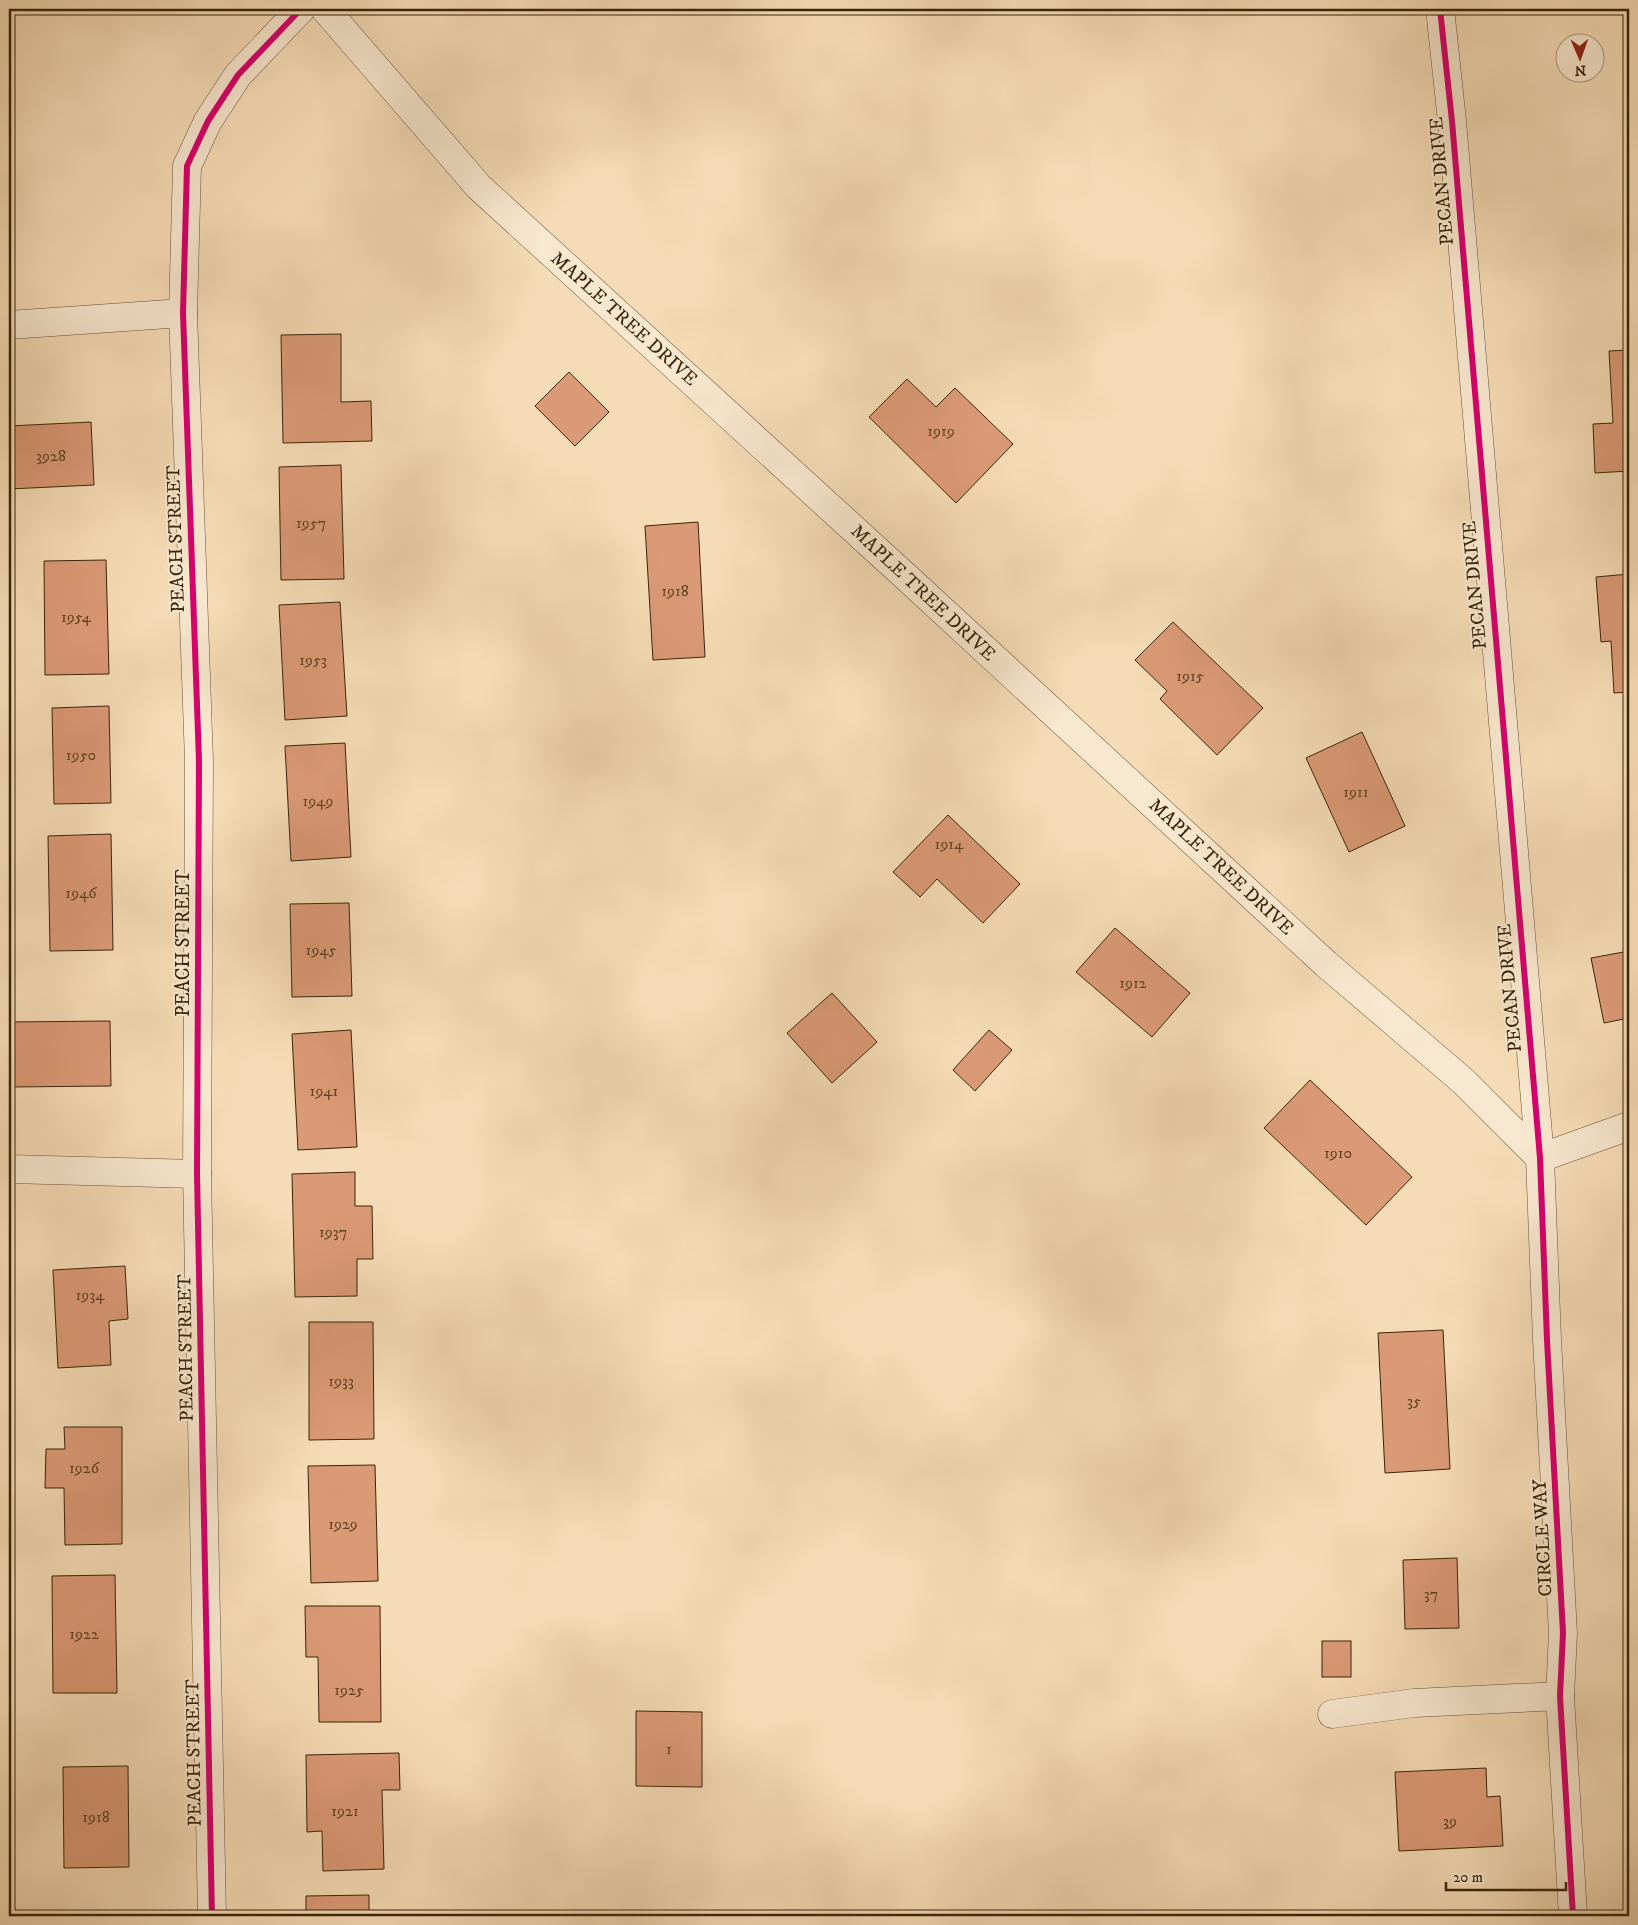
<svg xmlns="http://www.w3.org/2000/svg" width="1638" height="1925" font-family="'IM FELL DW Pica',serif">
<rect width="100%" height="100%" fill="#f6dcb6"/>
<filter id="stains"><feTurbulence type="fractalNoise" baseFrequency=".004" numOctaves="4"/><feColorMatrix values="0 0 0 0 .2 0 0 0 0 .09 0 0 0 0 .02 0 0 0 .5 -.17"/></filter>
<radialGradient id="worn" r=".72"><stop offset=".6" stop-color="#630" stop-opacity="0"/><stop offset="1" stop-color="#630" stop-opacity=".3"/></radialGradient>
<g fill="#db9a76" stroke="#392509">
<polygon points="341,334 341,402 371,401 372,441 283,443 281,335"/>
<polygon points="1629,350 1629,471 1595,473 1593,424 1613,423 1609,351"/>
<polygon points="569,372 609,412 575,446 535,406"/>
<polygon points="907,379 936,407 955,388 1013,444 956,503 869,417"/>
<polygon points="91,422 94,485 9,489 9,426"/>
<polygon points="341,465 344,579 281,580 279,467"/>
<polygon points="698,522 705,657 653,660 645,526"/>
<polygon points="106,560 109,674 45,675 44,561"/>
<polygon points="1629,574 1629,692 1614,693 1611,641 1601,642 1596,577"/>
<polygon points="340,602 347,716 285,720 279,605"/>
<polygon points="1173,622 1263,708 1217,755 1160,699 1167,691 1135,660"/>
<polygon points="109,706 111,803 54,804 52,708"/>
<polygon points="1362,732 1405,826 1349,852 1306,758"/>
<polygon points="345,743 351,857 291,861 285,746"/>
<polygon points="948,815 1020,884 983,923 937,879 920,897 893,872"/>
<polygon points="111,834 113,950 50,951 48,836"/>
<polygon points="349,903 352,996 292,997 290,904"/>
<polygon points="1115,928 1190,993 1152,1037 1076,972"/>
<polygon points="1629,951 1629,1018 1604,1023 1591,958"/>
<polygon points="832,993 877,1042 832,1083 787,1033"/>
<polygon points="110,1021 111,1086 9,1087 9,1022"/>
<polygon points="351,1030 357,1147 298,1150 292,1034"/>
<polygon points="989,1030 1012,1050 975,1091 953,1070"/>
<polygon points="1310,1080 1412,1177 1366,1225 1264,1128"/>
<polygon points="355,1172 355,1206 372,1206 373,1259 357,1259 357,1296 295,1297 292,1174"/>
<polygon points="125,1266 128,1319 109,1321 111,1365 58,1368 53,1270"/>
<polygon points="309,1322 373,1322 374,1439 309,1440"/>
<polygon points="1443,1330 1450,1469 1385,1473 1378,1333"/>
<polygon points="64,1427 122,1427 122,1544 65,1545 64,1488 45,1488 46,1449 65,1449"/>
<polygon points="375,1465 378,1581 311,1583 308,1466"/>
<polygon points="1457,1558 1459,1628 1405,1629 1403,1560"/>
<polygon points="115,1575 117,1693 53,1693 52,1576"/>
<polygon points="305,1606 380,1606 381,1722 319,1722 318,1657 306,1657"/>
<rect x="1322" y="1641" width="29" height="36"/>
<polygon points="636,1711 702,1712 702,1787 636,1786"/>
<polygon points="399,1753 400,1790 382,1790 384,1869 323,1871 322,1831 307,1832 306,1755"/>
<polygon points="128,1766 129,1867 64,1868 63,1767"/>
<polygon points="1486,1768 1487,1797 1500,1796 1503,1846 1399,1851 1395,1772"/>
<polygon points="369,1895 369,1916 306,1916 306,1896"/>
</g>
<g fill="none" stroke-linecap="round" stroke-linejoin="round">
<defs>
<g id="minor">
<polyline points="325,9 479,187 904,575 1326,964 1463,1081 1540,1158"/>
<polyline points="1440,9 1452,121 1540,1158 1547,1340 1563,1633 1560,1696 1573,1916"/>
<polyline points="9,325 183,313"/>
<polyline points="1540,1158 1629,1126"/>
<polyline points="9,1169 197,1174"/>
<polyline points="1332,1714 1414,1703 1560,1696"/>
<polyline points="212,1916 197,1174 199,761 183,313 187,166 208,121 238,75 301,9"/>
</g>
</defs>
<use href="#minor" stroke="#685334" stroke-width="29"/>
<use href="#minor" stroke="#f9e8d0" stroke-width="28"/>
<defs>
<g id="cycleway">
<polyline points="1440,9 1452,121 1540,1158 1547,1340 1563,1633 1560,1696 1573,1916"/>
<polyline points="212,1916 197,1174 199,761 183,313 187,166 208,121 238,75 301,9"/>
</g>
</defs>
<use href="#cycleway" stroke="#f9e8d0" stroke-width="9"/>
<use href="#cycleway" stroke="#d6006c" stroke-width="6"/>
</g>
<g text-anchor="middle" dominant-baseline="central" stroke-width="4" stroke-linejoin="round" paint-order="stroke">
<g font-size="16" fill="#624224">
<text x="941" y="431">1919</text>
<text x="51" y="456">3928</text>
<text x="311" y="523">1957</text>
<text x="675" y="591">1918</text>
<text x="76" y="617">1954</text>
<text x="313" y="660">1953</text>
<text x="1190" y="676">1915</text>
<text x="81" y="755">1950</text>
<text x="1356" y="792">1911</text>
<text x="318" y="801">1949</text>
<text x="949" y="844">1914</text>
<text x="81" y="893">1946</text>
<text x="321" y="950">1945</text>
<text x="1133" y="983">1912</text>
<text x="324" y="1091">1941</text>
<text x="1338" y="1153">1910</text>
<text x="333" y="1232">1937</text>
<text x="90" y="1295">1934</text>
<text x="341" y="1381">1933</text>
<text x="1414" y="1401">35</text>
<text x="84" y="1468">1926</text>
<text x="343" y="1524">1929</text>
<text x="1431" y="1594">37</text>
<text x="84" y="1634">1922</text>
<text x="349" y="1690">1925</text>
<text x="669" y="1749">1</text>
<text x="345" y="1811">1921</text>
<text x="96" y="1817">1918</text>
<text x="1450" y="1821">39</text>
</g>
<g font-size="19" fill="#392509" stroke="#f9e8d0">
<text transform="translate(1442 181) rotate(-95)">PECAN DRIVE</text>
<text transform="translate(624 319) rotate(42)">MAPLE TREE DRIVE</text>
<text transform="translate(176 539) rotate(-92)">PEACH STREET</text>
<text transform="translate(1475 585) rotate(-95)">PECAN DRIVE</text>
<text transform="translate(923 593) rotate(43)">MAPLE TREE DRIVE</text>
<text transform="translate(1221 867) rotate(43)">MAPLE TREE DRIVE</text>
<text transform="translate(183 943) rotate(-90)">PEACH STREET</text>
<text transform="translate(1510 988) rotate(-95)">PECAN DRIVE</text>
<text transform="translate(186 1348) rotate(-91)">PEACH STREET</text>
<text transform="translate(1543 1538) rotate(-93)">CIRCLE WAY</text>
<text transform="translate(194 1753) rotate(-91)">PEACH STREET</text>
</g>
</g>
<rect width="1638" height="1925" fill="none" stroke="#f6dcb6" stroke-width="30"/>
<rect x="10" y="10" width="1618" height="1905" fill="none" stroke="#392509" stroke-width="2.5"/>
<rect x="15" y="15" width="1608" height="1895" fill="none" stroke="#392509"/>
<g transform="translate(1580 58) rotate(178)"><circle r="24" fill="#f9e8d0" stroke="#ac9a80"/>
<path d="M0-4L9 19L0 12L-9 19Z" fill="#8f2418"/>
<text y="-8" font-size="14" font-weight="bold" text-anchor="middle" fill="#392509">N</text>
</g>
<path d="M1446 1882v8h120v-8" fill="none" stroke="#392509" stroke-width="2.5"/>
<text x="1453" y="1882" font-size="15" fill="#392509" stroke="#f9e8d0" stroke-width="4" paint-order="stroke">20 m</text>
<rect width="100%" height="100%" filter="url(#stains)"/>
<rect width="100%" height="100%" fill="url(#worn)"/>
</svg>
